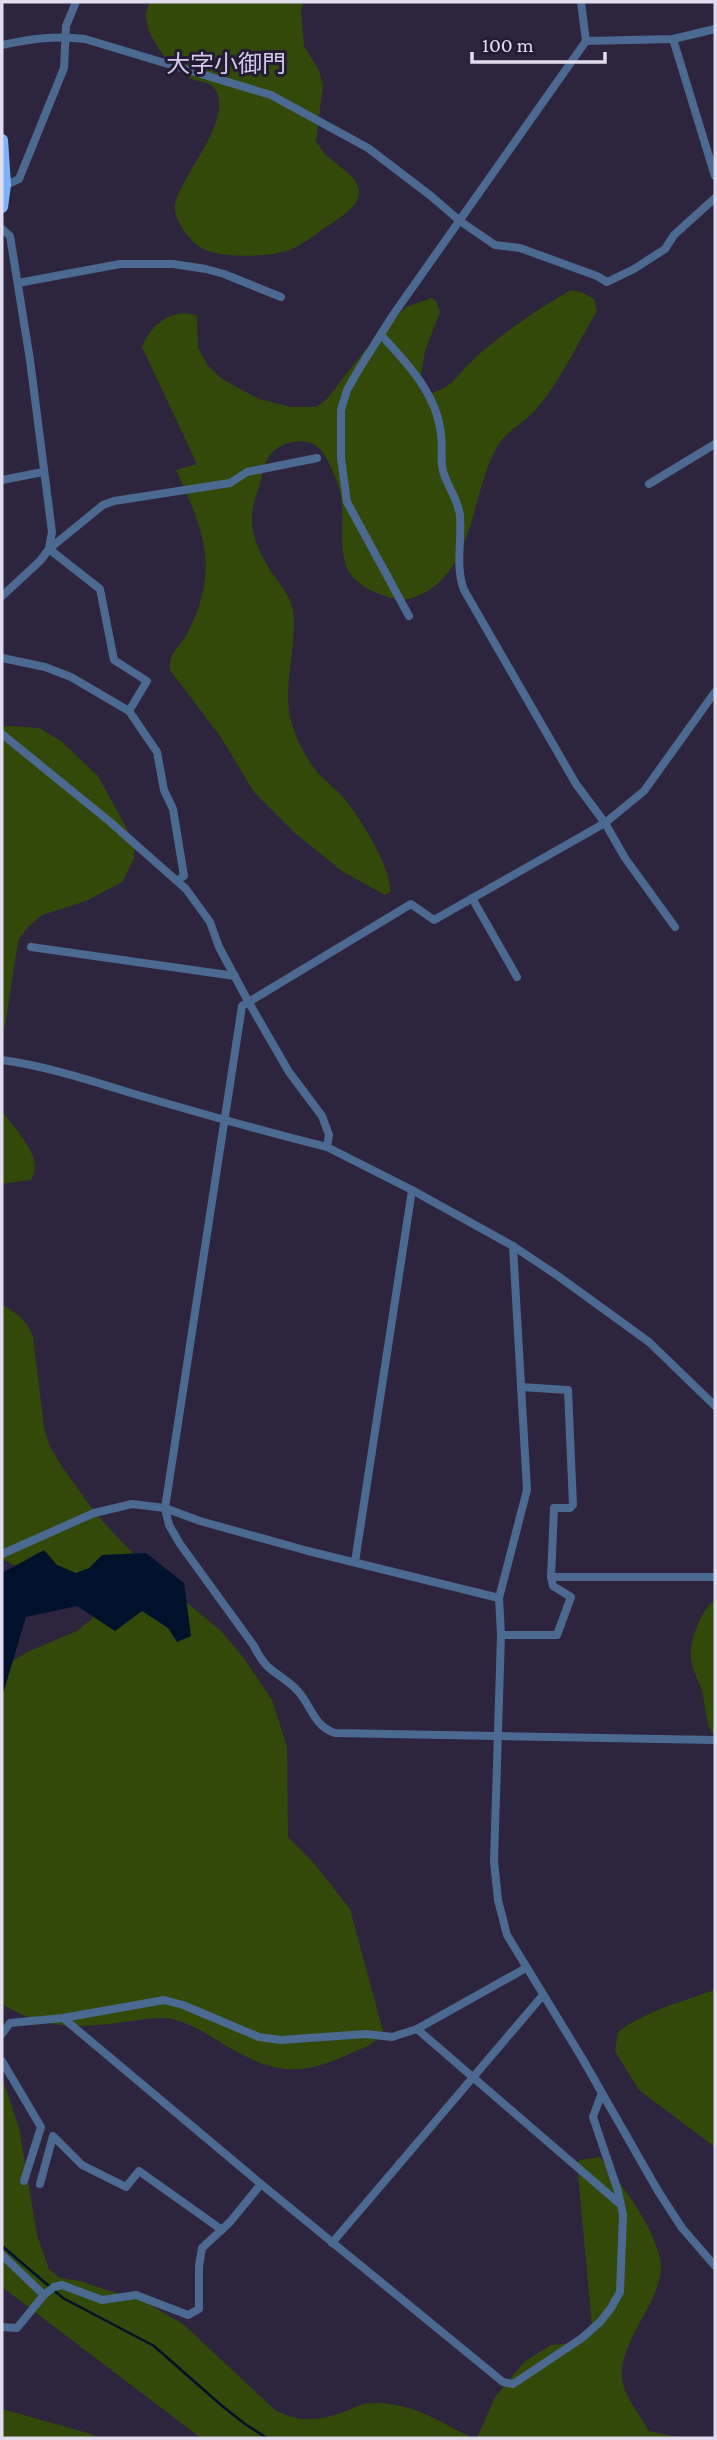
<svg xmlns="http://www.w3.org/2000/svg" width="717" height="2440" font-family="'Crimson Pro','Noto Sans JP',serif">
<rect width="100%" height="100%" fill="#2d253d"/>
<g fill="#324909">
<path d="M150 2H303L301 12 304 46 319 71 323 85 316 141C319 145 321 150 325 154 334 164 359 176 359 192 359 206 341 217 332 223 319 231 306 243 292 249 274 257 226 258 208 251 197 248 191 239 184 231 180 224 174 215 175 206 178 178 235 120 215 89 210 81 200 82 192 79 171 69 148 40 146 17 145 12 148 7 150 2Z"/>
<path d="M571 290 583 293 594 299 597 311C576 346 560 382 533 413 523 423 509 430 500 442 469 490 477 577 412 598 402 602 390 598 380 594 368 590 352 580 347 568 338 545 345 520 341 497 340 485 327 456 319 448 309 439 294 440 283 445 267 452 265 464 261 480 258 491 252 505 252 517 251 536 262 558 272 573 280 584 291 597 293 611 298 651 279 692 294 730 298 744 309 762 318 773 325 781 335 788 342 796 357 812 393 870 390 892L385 895 342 871 295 833 254 792 220 736 170 670C168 652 181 647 188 632 220 568 204 531 176 470L197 464 142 347C150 326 173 306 197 316L198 348 208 366 222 379 259 399 291 407H316L326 400 366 349 406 307 432 298 436 301 440 312 425 351 419 386 423 395C454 389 453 378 474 359 499 335 541 307 571 290Z"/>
<polygon points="10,726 39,728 61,741 98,776 134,842 134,858 122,882 86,901 42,915 29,926 19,939 16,954 2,1045 2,727"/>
<path d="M2 1111C14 1129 46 1158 31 1180L2 1184Z"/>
<path d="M2 1305C17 1313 26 1320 33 1336L44 1428 50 1447 61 1465 95 1513 151 1573 220 1630 243 1657 272 1700 287 1747 288 1837 313 1862 350 1909 383 2031C378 2044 362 2048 349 2054 295 2079 270 2072 220 2042 206 2033 189 2023 172 2019 156 2016 140 2020 125 2022 76 2028 45 2030 2 2004V1668L27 1652 77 1631 92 1619 93 1604 2 1559Z"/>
<path d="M715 1600V1738C705 1724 706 1707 702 1691 699 1680 692 1670 691 1659 688 1644 702 1607 715 1600Z"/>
<path d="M715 1990V2147L639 2090 615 2051 618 2032C646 2011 683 2001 715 1990Z"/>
<path d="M2 2077 19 2128 37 2235 49 2269 60 2278 80 2281 147 2303 183 2324 275 2410C299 2423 318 2421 343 2412 350 2410 357 2406 364 2404 403 2398 439 2421 472 2438H201L2 2287Z"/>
<path d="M600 2157C622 2186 651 2221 660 2258 669 2297 613 2343 623 2384 627 2400 641 2417 649 2431L680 2438H477L495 2397 525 2361 551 2345 572 2343 592 2326 577 2163 580 2160Z"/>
<polygon points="2,2409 91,2434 98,2438 2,2438"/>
</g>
<polygon fill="#00112c" points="44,1550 57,1565 76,1573 89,1568 102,1555 146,1553 184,1583 191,1636 177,1642 168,1628 142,1611 115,1631 77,1606 26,1617 2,1697 2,1573"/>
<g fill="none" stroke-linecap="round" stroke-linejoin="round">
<polyline stroke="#00112c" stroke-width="2.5" points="2,2246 63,2298 154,2346 221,2405 245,2424 267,2438"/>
<g stroke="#4b6991" stroke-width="8">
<polyline points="673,39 715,176"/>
<polyline points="586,41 673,39 715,29"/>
<path d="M2 45C30 39 56 35 85 39L271 95 368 148 431 196 460 221 495 245 520 248 597 276 607 282 634 269 665 249 674 235 715 198"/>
<polyline points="2,187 19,179 64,68 66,26 76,2"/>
<polyline points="2,229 10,236 30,360 52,532 49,548"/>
<polyline points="18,283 120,264 173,264 206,269 224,274 281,297"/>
<path d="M381 335C407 363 437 394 441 434 443 447 440 458 443 471 447 486 459 501 460 516 462 542 455 566 464 590L576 784 605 823 625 858 675 927"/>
<polyline points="2,480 43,472"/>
<polyline points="649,484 715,444"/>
<polyline points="49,549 100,589 114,660 147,681 129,711"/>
<polyline points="2,596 40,561 49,549 103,505 114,501 230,483 247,472 317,458"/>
<polyline points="409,616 347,502 341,458 341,410 347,390 359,369 393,315 586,41 581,2"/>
<polyline points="2,658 45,667 71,677 129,711 157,752 164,790 173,809 184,876 178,880"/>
<path d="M715 692 644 791 605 823 434 920 411 904 242 1006 165 1508 169 1525 180 1544 254 1646C266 1672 277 1671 296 1689 312 1705 312 1725 335 1733L715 1740"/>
<polyline points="2,734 109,821 186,889 210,922 219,947 248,1001 289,1072 322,1116 329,1135 327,1147 412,1190 513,1246 558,1276 649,1342 715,1406"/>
<polyline points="472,898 517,977"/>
<polyline points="31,947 235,976"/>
<path d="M2 1060C46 1066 89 1080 131 1093 196 1112 261 1131 327 1147"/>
<polyline points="513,1246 527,1490 499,1598 501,1635 494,1861 498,1900 507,1935 582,2058 658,2191 682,2228 715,2266"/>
<polyline points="2,1554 94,1513 132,1504 165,1508 200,1521 308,1551 499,1598"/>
<polyline points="355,1562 412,1190"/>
<polyline points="551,1577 715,1577"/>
<polyline points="501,1635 557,1635 571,1597 553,1586 551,1577 554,1508 570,1508 573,1505 568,1390 521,1387"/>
<polyline points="63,2018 261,2184 503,2382 513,2384 582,2338 600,2322 611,2308 620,2292 623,2215 618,2191 593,2117 601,2095"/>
<polyline points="417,2029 620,2204"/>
<polyline points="2,2034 10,2023 63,2018 164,2000 183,2005 259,2037 281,2040 366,2034 392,2037 417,2029 526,1968"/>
<polyline points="2,2061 41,2127 24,2181"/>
<polyline points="40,2184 53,2136 82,2165 126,2187 139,2171 222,2230"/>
<polyline points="332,2243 543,1995"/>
<polyline points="2,2255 44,2295"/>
<polyline points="2,2327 17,2328 44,2295 54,2287 62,2285 102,2300 136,2295 188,2315 199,2309 199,2266 202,2248 230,2222 261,2184"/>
</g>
<polyline stroke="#7eb2fa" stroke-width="12" points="2,140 5,185 2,207"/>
</g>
<g text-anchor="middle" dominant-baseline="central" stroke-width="6" stroke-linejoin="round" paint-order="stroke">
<g font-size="24" fill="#d1c8e8" stroke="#231b33">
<text x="226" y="63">大字小御門</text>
</g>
</g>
<rect width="717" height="2440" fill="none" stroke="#e2ddee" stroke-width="7"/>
<path d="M472 52v10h133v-10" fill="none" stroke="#e2ddee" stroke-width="3.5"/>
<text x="482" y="52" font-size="21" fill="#e2ddee" stroke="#231b33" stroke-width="5" paint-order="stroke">100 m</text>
</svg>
